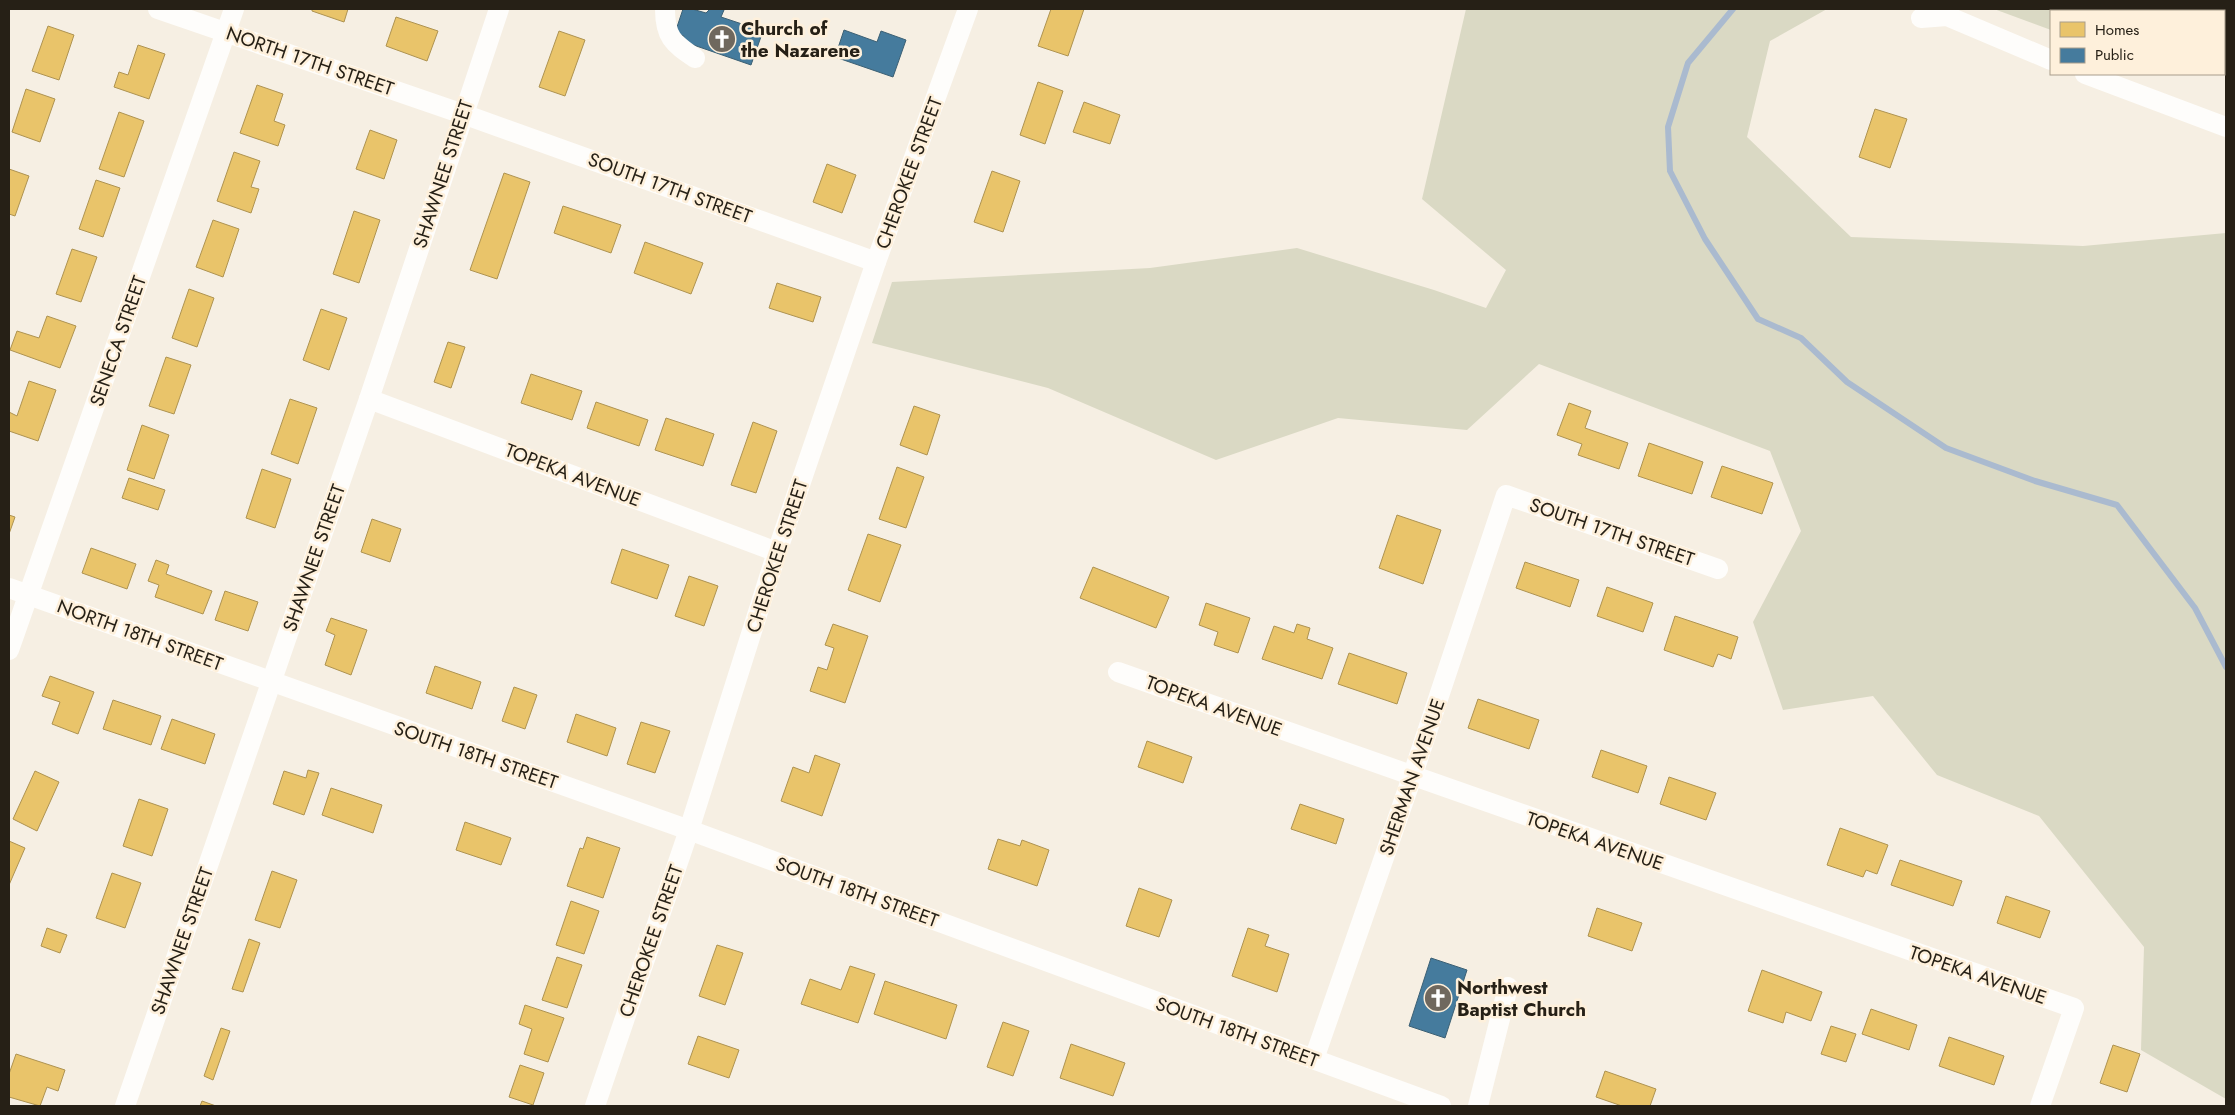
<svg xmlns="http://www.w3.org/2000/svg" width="2235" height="1115" font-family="Jost,sans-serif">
<rect width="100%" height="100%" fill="#f6efe3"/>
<g fill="#dad9c4">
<polygon points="1466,9 1827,9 1770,41 1747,137 1851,237 2083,246 2226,233 2226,1099 2141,1050 2144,947 2039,816 1937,775 1873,696 1783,710 1753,622 1801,531 1770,451 1539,364 1467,430 1338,418 1216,460 1048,388 872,343 892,282 1150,268 1297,248 1434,290 1486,308 1506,270 1422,199"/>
<polygon points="1994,9 2181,9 2180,11 2051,11 2051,30"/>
</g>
<g fill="#e9c46a" stroke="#ae9351">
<polygon points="312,9 348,9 344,22 312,11"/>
<polygon points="1051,9 1084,9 1068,56 1038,46"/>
<polygon points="396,17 438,31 427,61 386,46"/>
<polygon points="48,26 74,35 59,80 32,71"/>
<polygon points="559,31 585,40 565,96 539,87"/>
<polygon points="138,45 165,54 149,99 114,87 119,72 128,75"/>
<polygon points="1038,82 1063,91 1045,144 1020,135"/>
<polygon points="257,85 283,94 274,121 285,125 278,146 240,133"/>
<polygon points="26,89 55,99 40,142 12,132"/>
<polygon points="1084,102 1120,115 1110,144 1073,132"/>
<polygon points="1875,109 1907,119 1890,168 1859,157"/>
<polygon points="119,112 144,121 124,177 99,169"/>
<polygon points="370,130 397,140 384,179 356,169"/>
<polygon points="234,152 260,161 251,187 259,189 251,213 217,201"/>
<polygon points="827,164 856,175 842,213 813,202"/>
<polygon points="9,169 29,176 15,216 9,214"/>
<polygon points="992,171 1020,181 1003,232 974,222"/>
<polygon points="504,173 530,182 497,279 470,270"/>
<polygon points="96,180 120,188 103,237 79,229"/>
<polygon points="563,206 621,225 611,253 554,233"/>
<polygon points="354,211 380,220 359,283 333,274"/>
<polygon points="213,220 239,229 223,277 196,267"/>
<polygon points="645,242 703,263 691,294 634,273"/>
<polygon points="72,249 97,257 81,302 56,294"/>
<polygon points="777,283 821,297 813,322 769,308"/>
<polygon points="189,289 214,298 197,347 172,338"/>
<polygon points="321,309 347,318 329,370 303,360"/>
<polygon points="47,316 76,326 60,368 10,350 17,331 39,338"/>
<polygon points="448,342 465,347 451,388 434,382"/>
<polygon points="166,357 191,365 174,414 149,406"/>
<polygon points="531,374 582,391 572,420 521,403"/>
<polygon points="29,381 56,390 38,441 9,431 9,412 17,416"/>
<polygon points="290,399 317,408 298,464 271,454"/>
<polygon points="596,402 648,420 639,446 587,428"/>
<polygon points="1569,403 1591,411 1585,428 1628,443 1619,469 1578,455 1582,444 1557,435"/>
<polygon points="914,406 940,415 927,455 900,445"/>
<polygon points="666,418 714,434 703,466 655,450"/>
<polygon points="753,422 777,431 756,493 731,485"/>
<polygon points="142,425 169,435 154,479 127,470"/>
<polygon points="1649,443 1703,462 1692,494 1638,476"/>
<polygon points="1722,466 1773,483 1762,514 1711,497"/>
<polygon points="897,467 924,477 906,528 879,519"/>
<polygon points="262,469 291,479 275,528 246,518"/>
<polygon points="129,478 165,490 158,510 122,498"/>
<polygon points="9,515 15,517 9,534"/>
<polygon points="1397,515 1441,530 1423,584 1379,568"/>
<polygon points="372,519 401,529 390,562 361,552"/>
<polygon points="868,534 901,545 880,602 848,590"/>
<polygon points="91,548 136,564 127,589 82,573"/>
<polygon points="622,549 669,565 657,599 611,583"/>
<polygon points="156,560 169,565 166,574 212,591 203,614 155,597 159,585 148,581"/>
<polygon points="1525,562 1579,580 1570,607 1516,588"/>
<polygon points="1093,567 1169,597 1156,628 1080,598"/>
<polygon points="689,576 718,586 704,626 675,616"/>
<polygon points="1607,587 1653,603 1643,632 1597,616"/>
<polygon points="225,591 258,602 248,631 215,620"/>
<polygon points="1206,603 1250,618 1238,653 1214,645 1218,632 1199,625"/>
<polygon points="1675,616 1738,637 1731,659 1718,654 1713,667 1664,650"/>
<polygon points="331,618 367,630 351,675 325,665 335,635 326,631"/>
<polygon points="833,624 868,636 845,703 810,691 818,667 827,670 834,648 825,645"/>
<polygon points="1297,624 1310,628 1307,639 1333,648 1322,679 1262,659 1274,626 1294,633"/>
<polygon points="1349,653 1407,673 1397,704 1338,684"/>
<polygon points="435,666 481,682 472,709 426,693"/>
<polygon points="50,676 94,692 78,734 52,724 60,702 42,696"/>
<polygon points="514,687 537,695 525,729 502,721"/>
<polygon points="1478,699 1539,720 1529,749 1468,728"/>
<polygon points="113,700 161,716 151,745 103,729"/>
<polygon points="576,714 616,728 607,756 567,742"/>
<polygon points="172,719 215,734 205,764 161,749"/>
<polygon points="641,722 670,731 655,773 627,764"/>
<polygon points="1147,741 1192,757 1183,783 1138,767"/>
<polygon points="1601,750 1647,766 1638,793 1592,777"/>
<polygon points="815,755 840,764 822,816 781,801 793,767 809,773"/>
<polygon points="308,770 319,773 304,815 273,804 284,771 306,778"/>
<polygon points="35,771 59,782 37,831 13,819"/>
<polygon points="1669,777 1716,793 1706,820 1660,804"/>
<polygon points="331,788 382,805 373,833 322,815"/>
<polygon points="139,799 168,809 152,856 123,846"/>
<polygon points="1300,804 1344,819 1336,844 1291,829"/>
<polygon points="465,822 511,838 501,865 456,850"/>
<polygon points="1840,828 1888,845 1877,874 1866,870 1863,877 1827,865"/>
<polygon points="587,837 620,848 603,898 567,886 580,848 583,849"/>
<polygon points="998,839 1020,846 1022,840 1049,850 1037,886 988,869"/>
<polygon points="9,841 25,848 9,885"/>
<polygon points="1900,860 1962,881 1953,906 1891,885"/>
<polygon points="272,871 297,880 280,928 255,920"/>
<polygon points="112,873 141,883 125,928 96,918"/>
<polygon points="1139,888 1172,900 1159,937 1126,926"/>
<polygon points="2006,896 2050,911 2040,938 1997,923"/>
<polygon points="571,901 599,911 584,954 556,945"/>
<polygon points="1597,908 1642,923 1632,951 1588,936"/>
<polygon points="47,928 67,935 60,953 41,946"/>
<polygon points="1248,928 1269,935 1265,946 1289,954 1277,992 1232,976"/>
<polygon points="249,939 260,943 243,992 232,989"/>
<polygon points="717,945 743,953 725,1005 699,996"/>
<polygon points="557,957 582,965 567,1008 542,1000"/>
<polygon points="850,966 875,974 858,1023 801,1004 810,979 841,990"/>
<polygon points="1762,970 1822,992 1811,1021 1786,1012 1783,1023 1748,1011"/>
<polygon points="885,981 957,1005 946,1039 874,1014"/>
<polygon points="525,1005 564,1018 548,1062 524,1054 532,1029 519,1024"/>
<polygon points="1871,1009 1917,1025 1909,1050 1862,1034"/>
<polygon points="1003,1022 1029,1031 1013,1076 987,1067"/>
<polygon points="1831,1026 1856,1034 1846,1062 1821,1054"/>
<polygon points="221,1028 230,1031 213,1080 204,1076"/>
<polygon points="698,1036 739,1050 729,1078 688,1064"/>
<polygon points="1949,1037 2004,1056 1994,1085 1939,1066"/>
<polygon points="1071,1044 1125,1063 1113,1096 1060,1078"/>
<polygon points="2113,1045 2140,1054 2127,1092 2100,1083"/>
<polygon points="16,1054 65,1070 58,1091 47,1087 40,1106 9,1097 9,1074"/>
<polygon points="520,1065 544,1073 533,1105 509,1097"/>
<polygon points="1605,1071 1656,1089 1650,1106 1622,1106 1596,1097"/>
<polygon points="202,1101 216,1106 200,1106"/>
</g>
<g fill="#457b9d" stroke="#3c6074">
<polygon points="683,9 692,9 706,13 710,9 721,9 724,10 721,17 763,31 751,65 682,41 684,36 675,33"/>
<polygon points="844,30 877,42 881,31 906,40 893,77 835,57"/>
<polygon points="1431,958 1467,970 1445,1038 1409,1026"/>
</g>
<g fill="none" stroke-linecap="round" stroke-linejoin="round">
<polyline stroke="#aabacf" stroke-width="6" points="1733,9 1688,63 1668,127 1670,171 1705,239 1758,319 1801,338 1847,382 1946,448 2035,481 2117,505 2195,608 2226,667"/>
<g stroke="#fefdfb" stroke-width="20">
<polyline points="158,9 463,114 876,262"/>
<path d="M665 9C665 37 673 43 695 58"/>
<polyline points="1921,18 1947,16 2051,60"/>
<polyline points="2085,74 2226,127"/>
<polyline points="369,399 777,552"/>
<polyline points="9,588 689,830 1441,1106"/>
<polyline points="9,650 234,9"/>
<polyline points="1118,672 2074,1008 2040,1106"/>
<polyline points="1314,1059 1412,777 1506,495 1718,569"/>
<polyline points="125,1106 369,399 499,9"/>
<polyline points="595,1106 689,830 777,552 876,262 968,9"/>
<polyline points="1478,1106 1508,987"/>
</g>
</g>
<defs>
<symbol id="church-disc" viewBox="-11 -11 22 22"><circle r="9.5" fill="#6f685e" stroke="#fef0db"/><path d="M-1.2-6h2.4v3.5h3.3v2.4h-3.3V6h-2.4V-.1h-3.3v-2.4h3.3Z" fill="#fff"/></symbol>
</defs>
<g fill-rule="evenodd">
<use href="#church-disc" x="706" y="23" width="32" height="32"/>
<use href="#church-disc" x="1422" y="982" width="32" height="32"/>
</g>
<g text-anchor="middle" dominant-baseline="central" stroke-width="5" stroke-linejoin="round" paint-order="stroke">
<g font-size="19" font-weight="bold" fill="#262016" stroke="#fef0db" text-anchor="start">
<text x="741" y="28">Church of<tspan x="741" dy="22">the Nazarene</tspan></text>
<text x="1457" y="987">Northwest<tspan x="1457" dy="22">Baptist Church</tspan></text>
</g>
<g font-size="19" fill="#262016" stroke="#fef0db">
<text transform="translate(310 61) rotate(19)">NORTH 17TH STREET</text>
<text transform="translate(909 173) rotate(-70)">CHEROKEE STREET</text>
<text transform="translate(443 174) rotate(-72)">SHAWNEE STREET</text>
<text transform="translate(670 188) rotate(20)">SOUTH 17TH STREET</text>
<text transform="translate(118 341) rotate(-71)">SENECA STREET</text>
<text transform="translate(573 475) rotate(21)">TOPEKA AVENUE</text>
<text transform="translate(1612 532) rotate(19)">SOUTH 17TH STREET</text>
<text transform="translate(777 556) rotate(-72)">CHEROKEE STREET</text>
<text transform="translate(314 558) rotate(-71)">SHAWNEE STREET</text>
<text transform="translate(140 635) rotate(20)">NORTH 18TH STREET</text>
<text transform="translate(1214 706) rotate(20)">TOPEKA AVENUE</text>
<text transform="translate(476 755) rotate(19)">SOUTH 18TH STREET</text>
<text transform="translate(1412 777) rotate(-71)">SHERMAN AVENUE</text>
<text transform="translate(1595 841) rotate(19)">TOPEKA AVENUE</text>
<text transform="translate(857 892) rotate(20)">SOUTH 18TH STREET</text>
<text transform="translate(182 941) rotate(-71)">SHAWNEE STREET</text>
<text transform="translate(651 941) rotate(-71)">CHEROKEE STREET</text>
<text transform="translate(1978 975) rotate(19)">TOPEKA AVENUE</text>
<text transform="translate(1237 1032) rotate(20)">SOUTH 18TH STREET</text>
</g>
</g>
<rect width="2235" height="1115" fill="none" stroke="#262016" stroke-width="20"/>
<rect x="2050" y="10" width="175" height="65" fill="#fef0db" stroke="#a89d8c"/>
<rect x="2060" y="22" width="25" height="15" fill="#e9c46a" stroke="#a89d8c"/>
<text x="2095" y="35" font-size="15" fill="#262016">Homes</text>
<rect x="2060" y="48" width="25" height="15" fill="#457b9d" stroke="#a89d8c"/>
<text x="2095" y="60" font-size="15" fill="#262016">Public</text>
</svg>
